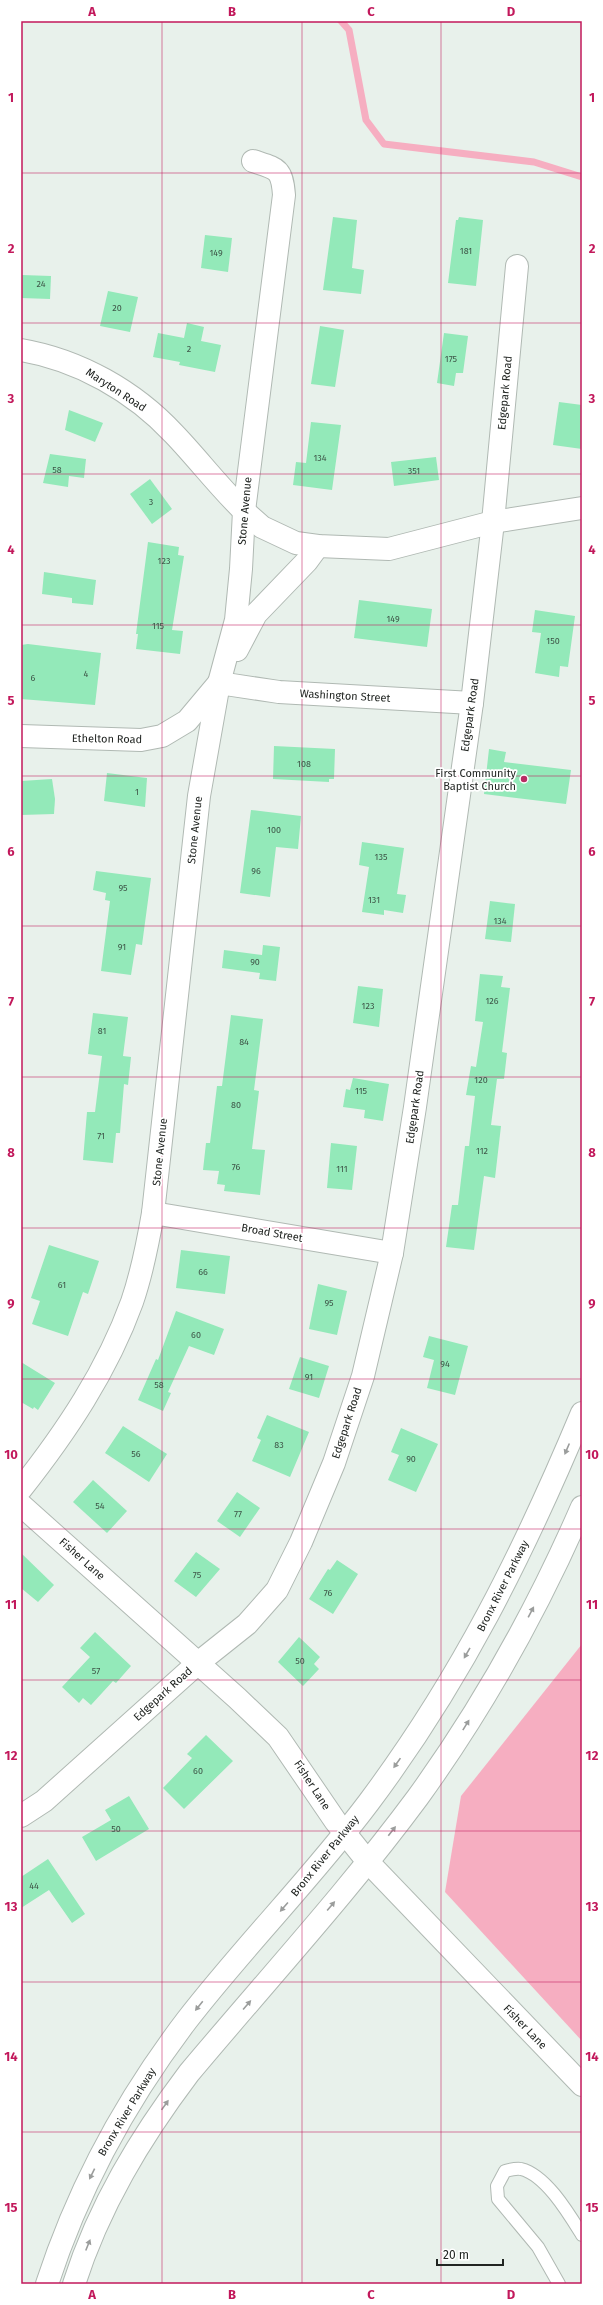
<svg xmlns="http://www.w3.org/2000/svg" width="603" height="2305" font-family="'Fira Sans',sans-serif">
<rect width="100%" height="100%" fill="#e8f1eb"/>
<polygon fill="#f6aec1" points="582,1644 582,2041 445,1892 461,1796"/>
<g fill="none" stroke-linecap="round" stroke-linejoin="round">
<polyline stroke="#f6aec1" stroke-width="7" points="341,21 349,30 366,120 384,144 534,162 582,177"/>
</g>
<g fill="#93e9b9">
<polygon points="333,217 357,220 352,268 364,270 361,294 323,290"/>
<polygon points="459,217 483,220 476,286 448,283 456,220 458,220"/>
<polygon points="205,235 232,238 228,272 201,268"/>
<polygon points="22,275 51,276 50,299 21,298"/>
<polygon points="108,291 138,297 130,332 100,326"/>
<polygon points="187,323 204,327 201,341 221,345 215,372 179,365 180,362 153,357 158,333 184,338"/>
<polygon points="320,326 344,330 335,387 311,384"/>
<polygon points="444,333 468,336 463,373 456,373 454,386 437,383"/>
<polygon points="559,402 582,405 582,449 553,445"/>
<polygon points="69,410 103,423 95,442 65,430"/>
<polygon points="311,422 341,425 332,490 293,485 296,462 306,463"/>
<polygon points="50,454 86,459 84,478 69,476 68,487 43,483"/>
<polygon points="436,457 439,480 394,486 391,462"/>
<polygon points="150,479 172,509 152,524 130,494"/>
<polygon points="148,542 179,547 178,555 184,556 172,630 183,631 180,654 136,649 138,634 136,634"/>
<polygon points="44,572 96,580 93,605 72,603 72,598 42,594"/>
<polygon points="359,600 432,609 427,647 354,638"/>
<polygon points="535,610 575,616 568,667 560,666 559,677 535,673 541,633 532,632"/>
<polygon points="28,644 101,653 95,705 21,699 21,645"/>
<polygon points="274,746 335,749 334,779 329,779 329,782 273,779"/>
<polygon points="489,749 506,752 504,762 571,770 566,804 484,794"/>
<polygon points="107,773 147,778 145,807 104,801"/>
<polygon points="52,779 55,799 54,814 21,815 21,781"/>
<polygon points="251,810 301,816 298,849 276,847 270,897 240,893"/>
<polygon points="362,842 404,848 397,894 406,895 403,913 384,910 384,915 362,912 369,867 359,865"/>
<polygon points="96,871 151,878 142,945 136,944 131,975 101,971 110,901 105,900 106,893 93,890"/>
<polygon points="490,901 515,904 511,942 485,939"/>
<polygon points="263,945 280,947 276,981 259,979 260,973 222,968 224,950 262,955"/>
<polygon points="480,974 503,976 501,987 510,988 502,1052 507,1053 504,1079 497,1079 491,1125 501,1126 495,1178 484,1176 474,1250 446,1247 452,1205 458,1205 465,1146 469,1146 475,1096 466,1095 471,1066 476,1067 483,1022 475,1021"/>
<polygon points="358,986 383,989 379,1027 353,1023"/>
<polygon points="93,1013 128,1017 123,1056 131,1057 128,1085 124,1084 120,1133 116,1133 113,1163 83,1160 87,1112 95,1112 102,1056 88,1054"/>
<polygon points="231,1015 263,1019 254,1090 259,1091 252,1149 265,1150 260,1195 224,1191 225,1185 217,1184 219,1171 203,1170 206,1143 210,1143 217,1086 222,1086"/>
<polygon points="353,1078 389,1084 383,1121 364,1118 365,1110 343,1107 346,1089 350,1090"/>
<polygon points="331,1143 357,1146 352,1190 327,1188"/>
<polygon points="49,1245 99,1261 88,1294 83,1292 68,1336 32,1324 40,1301 31,1298"/>
<polygon points="181,1250 230,1256 225,1294 176,1288"/>
<polygon points="318,1284 347,1291 337,1335 309,1329"/>
<polygon points="176,1311 224,1329 214,1355 189,1346 168,1392 171,1393 163,1411 138,1400 156,1359 158,1360"/>
<polygon points="429,1336 468,1346 455,1395 427,1388 434,1360 423,1357"/>
<polygon points="300,1357 329,1366 319,1398 289,1389"/>
<polygon points="21,1362 55,1383 38,1410 34,1407 33,1409 21,1402"/>
<polygon points="267,1415 309,1432 290,1477 252,1461 261,1440 257,1438"/>
<polygon points="123,1426 167,1454 149,1482 105,1453"/>
<polygon points="401,1428 438,1444 416,1492 388,1480 399,1455 391,1452"/>
<polygon points="93,1480 127,1511 107,1533 73,1502"/>
<polygon points="237,1492 260,1508 240,1537 217,1521"/>
<polygon points="196,1552 220,1569 196,1597 174,1581"/>
<polygon points="21,1553 54,1585 38,1602 21,1588"/>
<polygon points="337,1560 358,1574 333,1614 309,1599 328,1569 330,1570"/>
<polygon points="95,1632 131,1666 116,1683 113,1681 91,1705 83,1698 79,1703 62,1687 90,1657 80,1648"/>
<polygon points="299,1637 320,1657 314,1664 319,1669 303,1686 278,1662"/>
<polygon points="206,1735 233,1761 184,1809 163,1788 192,1758 187,1754"/>
<polygon points="129,1796 149,1829 96,1861 82,1837 111,1820 105,1810"/>
<polygon points="48,1859 85,1914 72,1923 49,1890 21,1908 21,1877"/>
</g>
<g fill="none" stroke-linecap="round" stroke-linejoin="round">
<defs>
<path id="lane" d="M559 2284 538 2247 498 2199 497 2186 505 2171C509 2170 516 2168 521 2169 546 2175 569 2214 582 2235"/>
<g id="street">
<path d="M21 350C79 360 134 391 174 434 198 459 219 487 244 511"/>
<polyline points="237,650 256,614 307,561 318,546"/>
<polyline points="219,683 279,692 472,703"/>
<polyline points="21,736 141,740 162,736 187,721 218,684"/>
<polyline points="153,1213 392,1253"/>
<path d="M21 1489C66 1432 107 1371 132 1302 142 1273 148 1242 153 1213L199 796 219 683 236 620 241 569 244 511 284 195C282 168 277 169 253 161"/>
<polyline points="21,1816 44,1801 198,1663 247,1624 277,1590 301,1542 334,1463 363,1376 392,1253 415,1107 472,703 493,522 517,266"/>
</g>
<g id="secondary">
<polyline points="244,511 262,527 296,543 318,546 389,549 493,522 582,508"/>
<polyline points="21,1505 237,1698 278,1737 336,1822 368,1862 582,2085"/>
</g>
<g id="highway">
<path d="M47 2284C78 2189 126 2100 187 2020 245 1945 312 1878 369 1802 461 1679 523 1554 582 1413"/>
<path d="M74 2284C99 2206 140 2138 189 2073 266 1981 347 1893 418 1797 483 1707 538 1608 582 1507"/>
</g>
</defs>
<use href="#lane" stroke="#b0b9b3" stroke-width="14"/>
<use href="#street" stroke="#b0b9b3" stroke-width="24"/>
<use href="#secondary" stroke="#b0b9b3" stroke-width="24"/>
<use href="#highway" stroke="#b0b9b3" stroke-width="24"/>
<use href="#lane" stroke="#fff" stroke-width="12"/>
<use href="#street" stroke="#fff" stroke-width="22"/>
<use href="#secondary" stroke="#fff" stroke-width="22"/>
<use href="#highway" stroke="#fff" stroke-width="22"/>
</g>
<defs><path id="oneway-solid" d="M-6-.8H1V-3.2L6.5 0L1 3.2V.8H-6Z"/></defs>
<g fill="#9b9d9c">
<use href="#oneway-solid" transform="translate(567 1449) rotate(113)"/>
<use href="#oneway-solid" transform="translate(531 1612) rotate(-62)"/>
<use href="#oneway-solid" transform="translate(467 1653) rotate(120)"/>
<use href="#oneway-solid" transform="translate(466 1725) rotate(-58)"/>
<use href="#oneway-solid" transform="translate(397 1763) rotate(125)"/>
<use href="#oneway-solid" transform="translate(392 1831) rotate(-52)"/>
<use href="#oneway-solid" transform="translate(331 1906) rotate(-50)"/>
<use href="#oneway-solid" transform="translate(284 1907) rotate(131)"/>
<use href="#oneway-solid" transform="translate(247 2005) rotate(-49)"/>
<use href="#oneway-solid" transform="translate(199 2006) rotate(129)"/>
<use href="#oneway-solid" transform="translate(165 2105) rotate(-55)"/>
<use href="#oneway-solid" transform="translate(92 2174) rotate(116)"/>
<use href="#oneway-solid" transform="translate(88 2245) rotate(-68)"/>
</g>
<path fill="none" stroke="#c2185b" stroke-width="1" stroke-opacity="0.55" d="M162 21V2284M302 21V2284M441 21V2284M21 173H582M21 323H582M21 474H582M21 625H582M21 776H582M21 926H582M21 1077H582M21 1228H582M21 1379H582M21 1529H582M21 1680H582M21 1831H582M21 1982H582M21 2132H582"/>
<circle fill="#b82c64" stroke="#fff" stroke-width="1.5" cx="524" cy="779" r="4"/>
<g text-anchor="middle" dominant-baseline="central" stroke-width="3.5" stroke-linejoin="round" paint-order="stroke">
<g font-size="9" fill="#3e5648">
<text x="466" y="251">181</text>
<text x="216" y="253">149</text>
<text x="41" y="284">24</text>
<text x="117" y="308">20</text>
<text x="189" y="349">2</text>
<text x="451" y="359">175</text>
<text x="320" y="458">134</text>
<text x="57" y="470">58</text>
<text x="414" y="471">351</text>
<text x="151" y="502">3</text>
<text x="164" y="561">123</text>
<text x="393" y="619">149</text>
<text x="158" y="626">115</text>
<text x="553" y="641">150</text>
<text x="86" y="674">4</text>
<text x="33" y="678">6</text>
<text x="304" y="764">108</text>
<text x="137" y="792">1</text>
<text x="274" y="830">100</text>
<text x="381" y="857">135</text>
<text x="256" y="871">96</text>
<text x="123" y="888">95</text>
<text x="374" y="900">131</text>
<text x="500" y="921">134</text>
<text x="122" y="947">91</text>
<text x="255" y="962">90</text>
<text x="492" y="1001">126</text>
<text x="368" y="1006">123</text>
<text x="102" y="1031">81</text>
<text x="244" y="1042">84</text>
<text x="481" y="1080">120</text>
<text x="361" y="1091">115</text>
<text x="236" y="1105">80</text>
<text x="101" y="1136">71</text>
<text x="482" y="1151">112</text>
<text x="236" y="1167">76</text>
<text x="342" y="1169">111</text>
<text x="203" y="1272">66</text>
<text x="62" y="1285">61</text>
<text x="329" y="1303">95</text>
<text x="196" y="1335">60</text>
<text x="445" y="1364">94</text>
<text x="309" y="1377">91</text>
<text x="159" y="1385">58</text>
<text x="279" y="1445">83</text>
<text x="136" y="1454">56</text>
<text x="411" y="1459">90</text>
<text x="100" y="1506">54</text>
<text x="238" y="1514">77</text>
<text x="197" y="1575">75</text>
<text x="328" y="1593">76</text>
<text x="300" y="1661">50</text>
<text x="96" y="1671">57</text>
<text x="198" y="1771">60</text>
<text x="116" y="1829">50</text>
<text x="34" y="1886">44</text>
</g>
<g font-size="11" fill="#212522" stroke="#fff">
<text transform="translate(116 390) rotate(33)">Maryton Road</text>
<text transform="translate(505 393) rotate(-85)">Edgepark Road</text>
<text transform="translate(245 511) rotate(-85)">Stone Avenue</text>
<text transform="translate(345 696) rotate(3)">Washington Street</text>
<text transform="translate(470 715) rotate(-82)">Edgepark Road</text>
<text transform="translate(107 739) rotate(1)">Ethelton Road</text>
<text transform="translate(195 830) rotate(-84)">Stone Avenue</text>
<text transform="translate(415 1107) rotate(-82)">Edgepark Road</text>
<text transform="translate(160 1152) rotate(-84)">Stone Avenue</text>
<text transform="translate(272 1233) rotate(10)">Broad Street</text>
<text transform="translate(347 1423) rotate(-72)">Edgepark Road</text>
<text transform="translate(82 1559) rotate(42)">Fisher Lane</text>
<text transform="translate(503 1586) rotate(-63)">Bronx River Parkway</text>
<text transform="translate(163 1694) rotate(-42)">Edgepark Road</text>
<text transform="translate(312 1785) rotate(57)">Fisher Lane</text>
<text transform="translate(325 1856) rotate(-51)">Bronx River Parkway</text>
<text transform="translate(525 2027) rotate(46)">Fisher Lane</text>
<text transform="translate(127 2112) rotate(-59)">Bronx River Parkway</text>
</g>
<g font-size="11" fill="#212522" stroke="#fff" text-anchor="end">
<text x="516" y="773">First Community<tspan x="516" dy="13">Baptist Church</tspan></text>
</g>
</g>
<rect width="603" height="2305" fill="none" stroke="#ffffff" stroke-width="44"/>
<path d="M437 2259v6h66v-6" fill="none" stroke="#212522" stroke-width="2"/>
<text x="443" y="2259" font-size="12" fill="#212522" stroke="#ffffff" stroke-width="3" paint-order="stroke">20 m</text>
<rect x="22" y="22" width="559" height="2261" fill="none" stroke="#c2185b" stroke-width="1.5"/>
<g font-size="13" text-anchor="middle" font-weight="bold" fill="#c2185b">
<text x="92" y="16">A</text>
<text x="232" y="16">B</text>
<text x="371" y="16">C</text>
<text x="511" y="16">D</text>
<text x="11" y="102">1</text>
<text x="592" y="102">1</text>
<text x="11" y="253">2</text>
<text x="592" y="253">2</text>
<text x="11" y="403">3</text>
<text x="592" y="403">3</text>
<text x="11" y="554">4</text>
<text x="592" y="554">4</text>
<text x="11" y="705">5</text>
<text x="592" y="705">5</text>
<text x="11" y="856">6</text>
<text x="592" y="856">6</text>
<text x="11" y="1006">7</text>
<text x="592" y="1006">7</text>
<text x="11" y="1157">8</text>
<text x="592" y="1157">8</text>
<text x="11" y="1308">9</text>
<text x="592" y="1308">9</text>
<text x="11" y="1459">10</text>
<text x="592" y="1459">10</text>
<text x="11" y="1609">11</text>
<text x="592" y="1609">11</text>
<text x="11" y="1760">12</text>
<text x="592" y="1760">12</text>
<text x="11" y="1911">13</text>
<text x="592" y="1911">13</text>
<text x="11" y="2061">14</text>
<text x="592" y="2061">14</text>
<text x="11" y="2212">15</text>
<text x="592" y="2212">15</text>
<text x="92" y="2299">A</text>
<text x="232" y="2299">B</text>
<text x="371" y="2299">C</text>
<text x="511" y="2299">D</text>
</g>
</svg>
